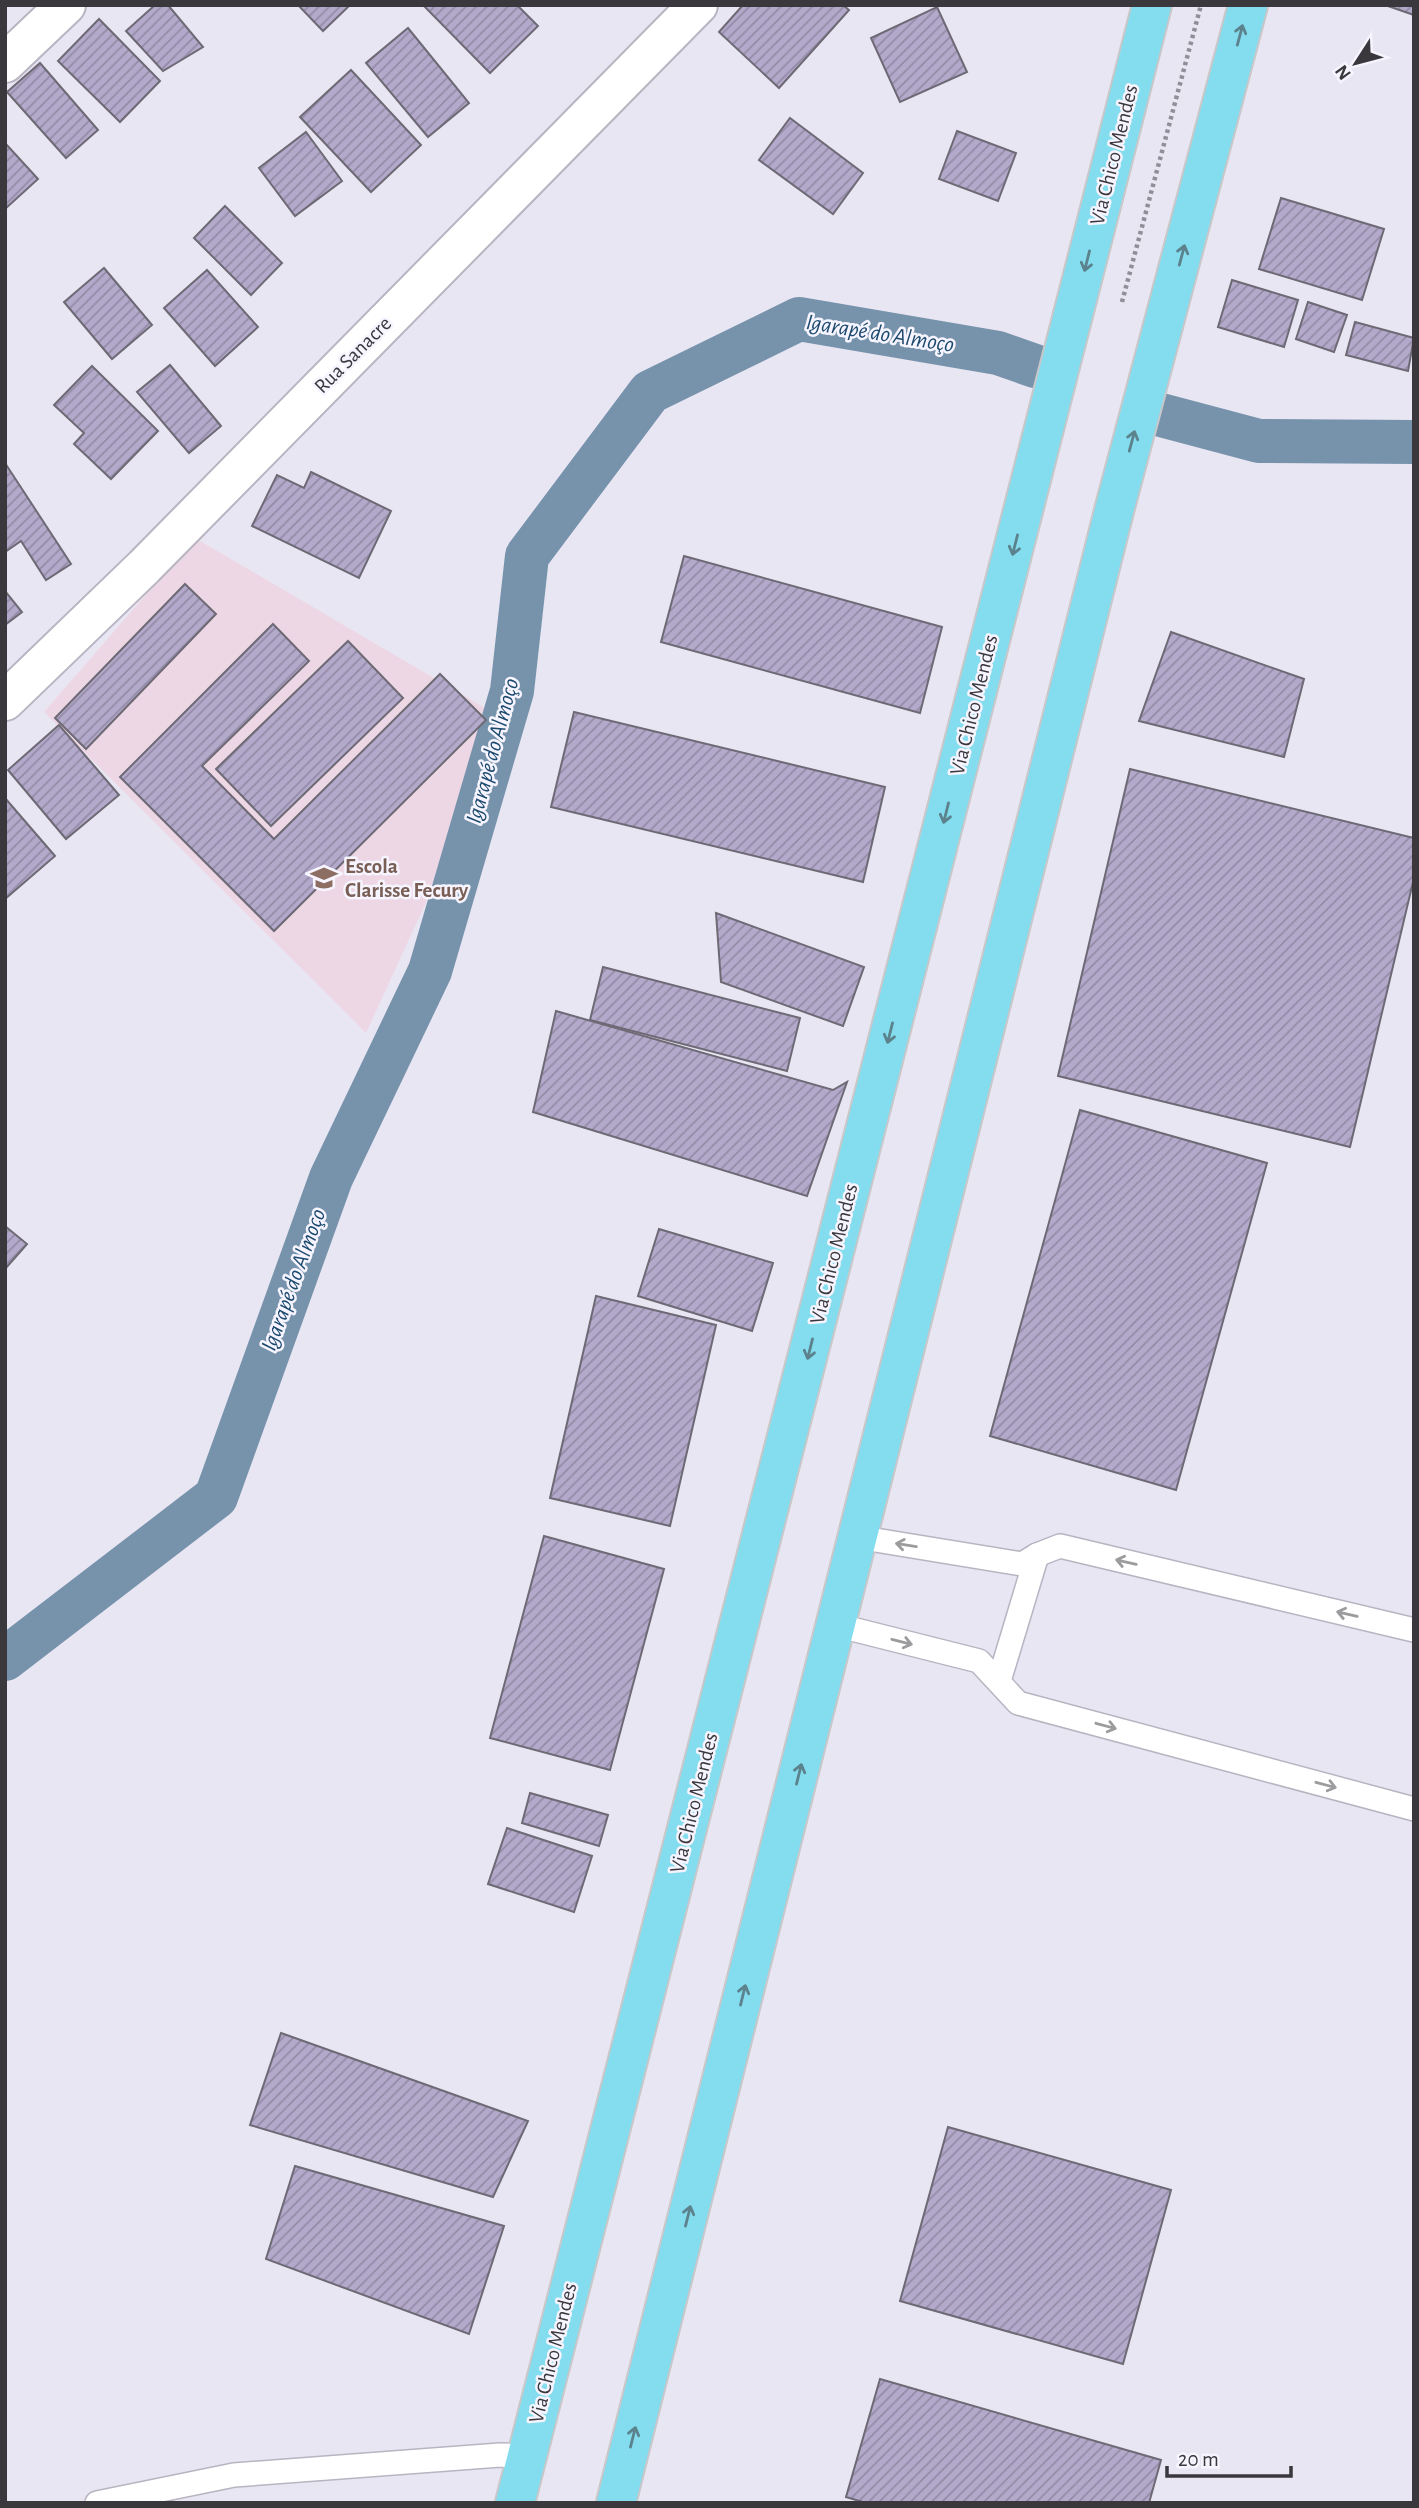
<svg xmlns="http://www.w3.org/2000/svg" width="1419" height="2508" font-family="'Alegreya Sans',sans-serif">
<defs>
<pattern id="building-hatch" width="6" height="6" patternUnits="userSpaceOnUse" patternTransform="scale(1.75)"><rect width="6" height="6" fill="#b3a9cb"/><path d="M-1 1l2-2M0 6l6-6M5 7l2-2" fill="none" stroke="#938ba6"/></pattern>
</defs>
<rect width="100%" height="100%" fill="#e9e6f3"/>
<polygon fill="#edd7e4" points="195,538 509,722 366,1033 44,712"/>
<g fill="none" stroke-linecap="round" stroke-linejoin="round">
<g stroke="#7793ac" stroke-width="44">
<polyline points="1161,415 1259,441 1414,442"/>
<polyline points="5,1659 216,1497 331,1178 430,971 512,691 527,556 650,392 799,319 998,353 1035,366"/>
</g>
</g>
<g fill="url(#building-hatch)" stroke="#6d6a75" stroke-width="2">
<polygon points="155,5 168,5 203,47 163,71 126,31"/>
<polygon points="298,5 350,5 323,31"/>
<polygon points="423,5 517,5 538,26 490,73"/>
<polygon points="743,5 843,5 849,10 779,88 719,32"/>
<polygon points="1385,5 1414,5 1414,15"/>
<polygon points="937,7 967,72 900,102 871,38"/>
<polygon points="99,19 160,81 120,122 58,61"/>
<polygon points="408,28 469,103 428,137 366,63"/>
<polygon points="40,63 98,130 66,158 7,92"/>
<polygon points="351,70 421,145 371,192 300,117"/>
<polygon points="790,118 863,173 833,214 759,160"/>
<polygon points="957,131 1016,153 998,201 939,179"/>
<polygon points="306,132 342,181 295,216 259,168"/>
<polygon points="5,143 38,179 5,209"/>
<polygon points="1281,198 1384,229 1362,300 1259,269"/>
<polygon points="225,206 282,263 251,295 194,238"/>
<polygon points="104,268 152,325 112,359 64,302"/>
<polygon points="207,270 258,327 215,366 164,308"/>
<polygon points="1232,280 1298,300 1284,347 1218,327"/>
<polygon points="1308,302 1347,315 1334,352 1296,339"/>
<polygon points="1355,322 1414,338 1408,371 1346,355"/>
<polygon points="170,365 221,426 189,453 137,392"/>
<polygon points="92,366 158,431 111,479 74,444 84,433 54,405"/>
<polygon points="5,463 71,564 46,580 21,541 5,552"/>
<polygon points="311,472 391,511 359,578 252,526 277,475 304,488"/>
<polygon points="684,556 942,627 920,713 661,642"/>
<polygon points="185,584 216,614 86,749 55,718"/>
<polygon points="5,591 22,612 5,625"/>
<polygon points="273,624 309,661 202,766 274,839 440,674 486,720 274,931 120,777"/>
<polygon points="1171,632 1304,679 1284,757 1139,721"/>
<polygon points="348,641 403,698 271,826 216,769"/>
<polygon points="574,712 885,787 863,882 551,807"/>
<polygon points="59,725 119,795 66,839 8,770"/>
<polygon points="1130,769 1414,838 1414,878 1350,1147 1058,1076"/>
<polygon points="5,798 55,856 5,899"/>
<polygon points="716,913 864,967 843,1026 721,982"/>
<polygon points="603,967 800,1018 787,1071 590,1020"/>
<polygon points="556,1011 833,1090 847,1082 807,1196 533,1112"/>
<polygon points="1080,1110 1267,1163 1176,1490 990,1436"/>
<polygon points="5,1226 27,1244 5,1269"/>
<polygon points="659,1229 773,1263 752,1331 638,1296"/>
<polygon points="596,1296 716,1325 670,1526 550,1498"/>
<polygon points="544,1536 664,1569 610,1770 490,1738"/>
<polygon points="530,1793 608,1815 599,1846 522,1823"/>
<polygon points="507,1828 592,1856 574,1912 488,1884"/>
<polygon points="281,2033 528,2121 493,2197 250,2125"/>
<polygon points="948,2127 1171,2190 1123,2364 900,2301"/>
<polygon points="295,2166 504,2226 469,2334 266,2259"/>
<polygon points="880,2379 1161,2460 1149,2503 866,2503 846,2497"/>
</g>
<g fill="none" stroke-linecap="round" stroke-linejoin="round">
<defs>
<g id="lane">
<polyline points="857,1537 1022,1564 1037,1555 1060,1546 1414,1630"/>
<polyline points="836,1625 979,1661 1018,1703 1414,1809"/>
<polyline points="999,1681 1037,1555"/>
<polyline points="97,2503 234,2475 500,2455 527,2456"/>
</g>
<g id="street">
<polyline points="5,63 66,5"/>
<polyline points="5,701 144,567 698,5"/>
</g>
<g id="primary">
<polyline points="515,2503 1152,5"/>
<polyline points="616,2503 1115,507 1248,5"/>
</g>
</defs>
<use href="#lane" stroke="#b8b4c1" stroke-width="26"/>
<use href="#street" stroke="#b8b4c1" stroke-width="42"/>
<use href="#primary" stroke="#c8c7c9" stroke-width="42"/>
<polyline stroke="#908e97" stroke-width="4.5" stroke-dasharray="3.5 3.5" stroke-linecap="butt" points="1122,302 1201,5"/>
<use href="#lane" stroke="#fff" stroke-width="23"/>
<use href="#street" stroke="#fff" stroke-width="38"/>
<use href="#primary" stroke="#83ddee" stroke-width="38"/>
</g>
<defs><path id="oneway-shaft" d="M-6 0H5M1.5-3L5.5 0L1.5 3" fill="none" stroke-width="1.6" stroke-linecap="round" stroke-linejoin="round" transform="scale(1.75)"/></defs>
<g stroke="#5b828d">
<use href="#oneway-shaft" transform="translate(1240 35) rotate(-75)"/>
<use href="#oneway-shaft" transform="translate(1182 255) rotate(-75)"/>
<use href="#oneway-shaft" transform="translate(1087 261) rotate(104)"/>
<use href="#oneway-shaft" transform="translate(1132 441) rotate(-75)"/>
<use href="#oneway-shaft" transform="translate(1015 545) rotate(104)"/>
<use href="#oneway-shaft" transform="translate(946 813) rotate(104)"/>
<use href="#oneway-shaft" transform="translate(890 1033) rotate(104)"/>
<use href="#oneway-shaft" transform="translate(810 1349) rotate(104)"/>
<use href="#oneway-shaft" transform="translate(799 1774) rotate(-76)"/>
<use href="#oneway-shaft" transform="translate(743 1995) rotate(-76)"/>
<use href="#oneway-shaft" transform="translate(688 2216) rotate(-76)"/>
<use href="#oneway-shaft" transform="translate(633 2437) rotate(-76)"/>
</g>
<g stroke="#9c9c9e">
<use href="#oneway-shaft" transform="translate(906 1545) rotate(-171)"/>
<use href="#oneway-shaft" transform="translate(1126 1562) rotate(-167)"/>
<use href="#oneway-shaft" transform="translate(1347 1614) rotate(-167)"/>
<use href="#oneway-shaft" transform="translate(902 1642) rotate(14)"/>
<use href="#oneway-shaft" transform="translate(1106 1726) rotate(15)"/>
<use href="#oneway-shaft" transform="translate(1326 1785) rotate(15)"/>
</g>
<defs>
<symbol id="school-bare" viewBox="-9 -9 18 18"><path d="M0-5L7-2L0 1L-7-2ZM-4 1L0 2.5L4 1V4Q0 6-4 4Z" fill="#8d6e63" stroke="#f6f4fe" stroke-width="2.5" paint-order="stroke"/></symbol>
</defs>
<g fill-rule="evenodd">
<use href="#school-bare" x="305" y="859" width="38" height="38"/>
</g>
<g text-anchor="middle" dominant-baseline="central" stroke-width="5" stroke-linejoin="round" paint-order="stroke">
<g font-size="21" fill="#3a383d" stroke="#f6f4fe">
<text transform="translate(1114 155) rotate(-76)">Via Chico Mendes</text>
<text transform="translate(353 355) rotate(-45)">Rua Sanacre</text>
<text transform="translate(974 705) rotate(-76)">Via Chico Mendes</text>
<text transform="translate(834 1254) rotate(-76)">Via Chico Mendes</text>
<text transform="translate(694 1803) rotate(-76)">Via Chico Mendes</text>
<text transform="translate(553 2353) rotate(-76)">Via Chico Mendes</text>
</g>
<g font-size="21" font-weight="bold" fill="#785e54" stroke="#f6f4fe" text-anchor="start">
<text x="345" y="866">Escola<tspan x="345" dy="24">Clarisse Fecury</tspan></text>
</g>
<g font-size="23" font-style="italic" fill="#1c496e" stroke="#f6f4fe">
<text transform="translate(880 334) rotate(9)">Igarapé do Almoço</text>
<text transform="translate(493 751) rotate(-75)">Igarapé do Almoço</text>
<text transform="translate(294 1280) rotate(-70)">Igarapé do Almoço</text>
</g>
</g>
<rect width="1419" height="2508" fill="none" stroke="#3a383d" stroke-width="14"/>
<g transform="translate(1356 63) rotate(234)" stroke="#f6f4fe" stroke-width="5" paint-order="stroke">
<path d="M0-5L12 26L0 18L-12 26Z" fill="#3a383d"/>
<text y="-10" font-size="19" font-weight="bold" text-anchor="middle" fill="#3a383d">N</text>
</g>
<path d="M1167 2466v10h124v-10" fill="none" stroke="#3a383d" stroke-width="3.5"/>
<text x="1178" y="2466" font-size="21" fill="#3a383d" stroke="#f6f4fe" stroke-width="5" paint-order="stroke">20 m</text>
</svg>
